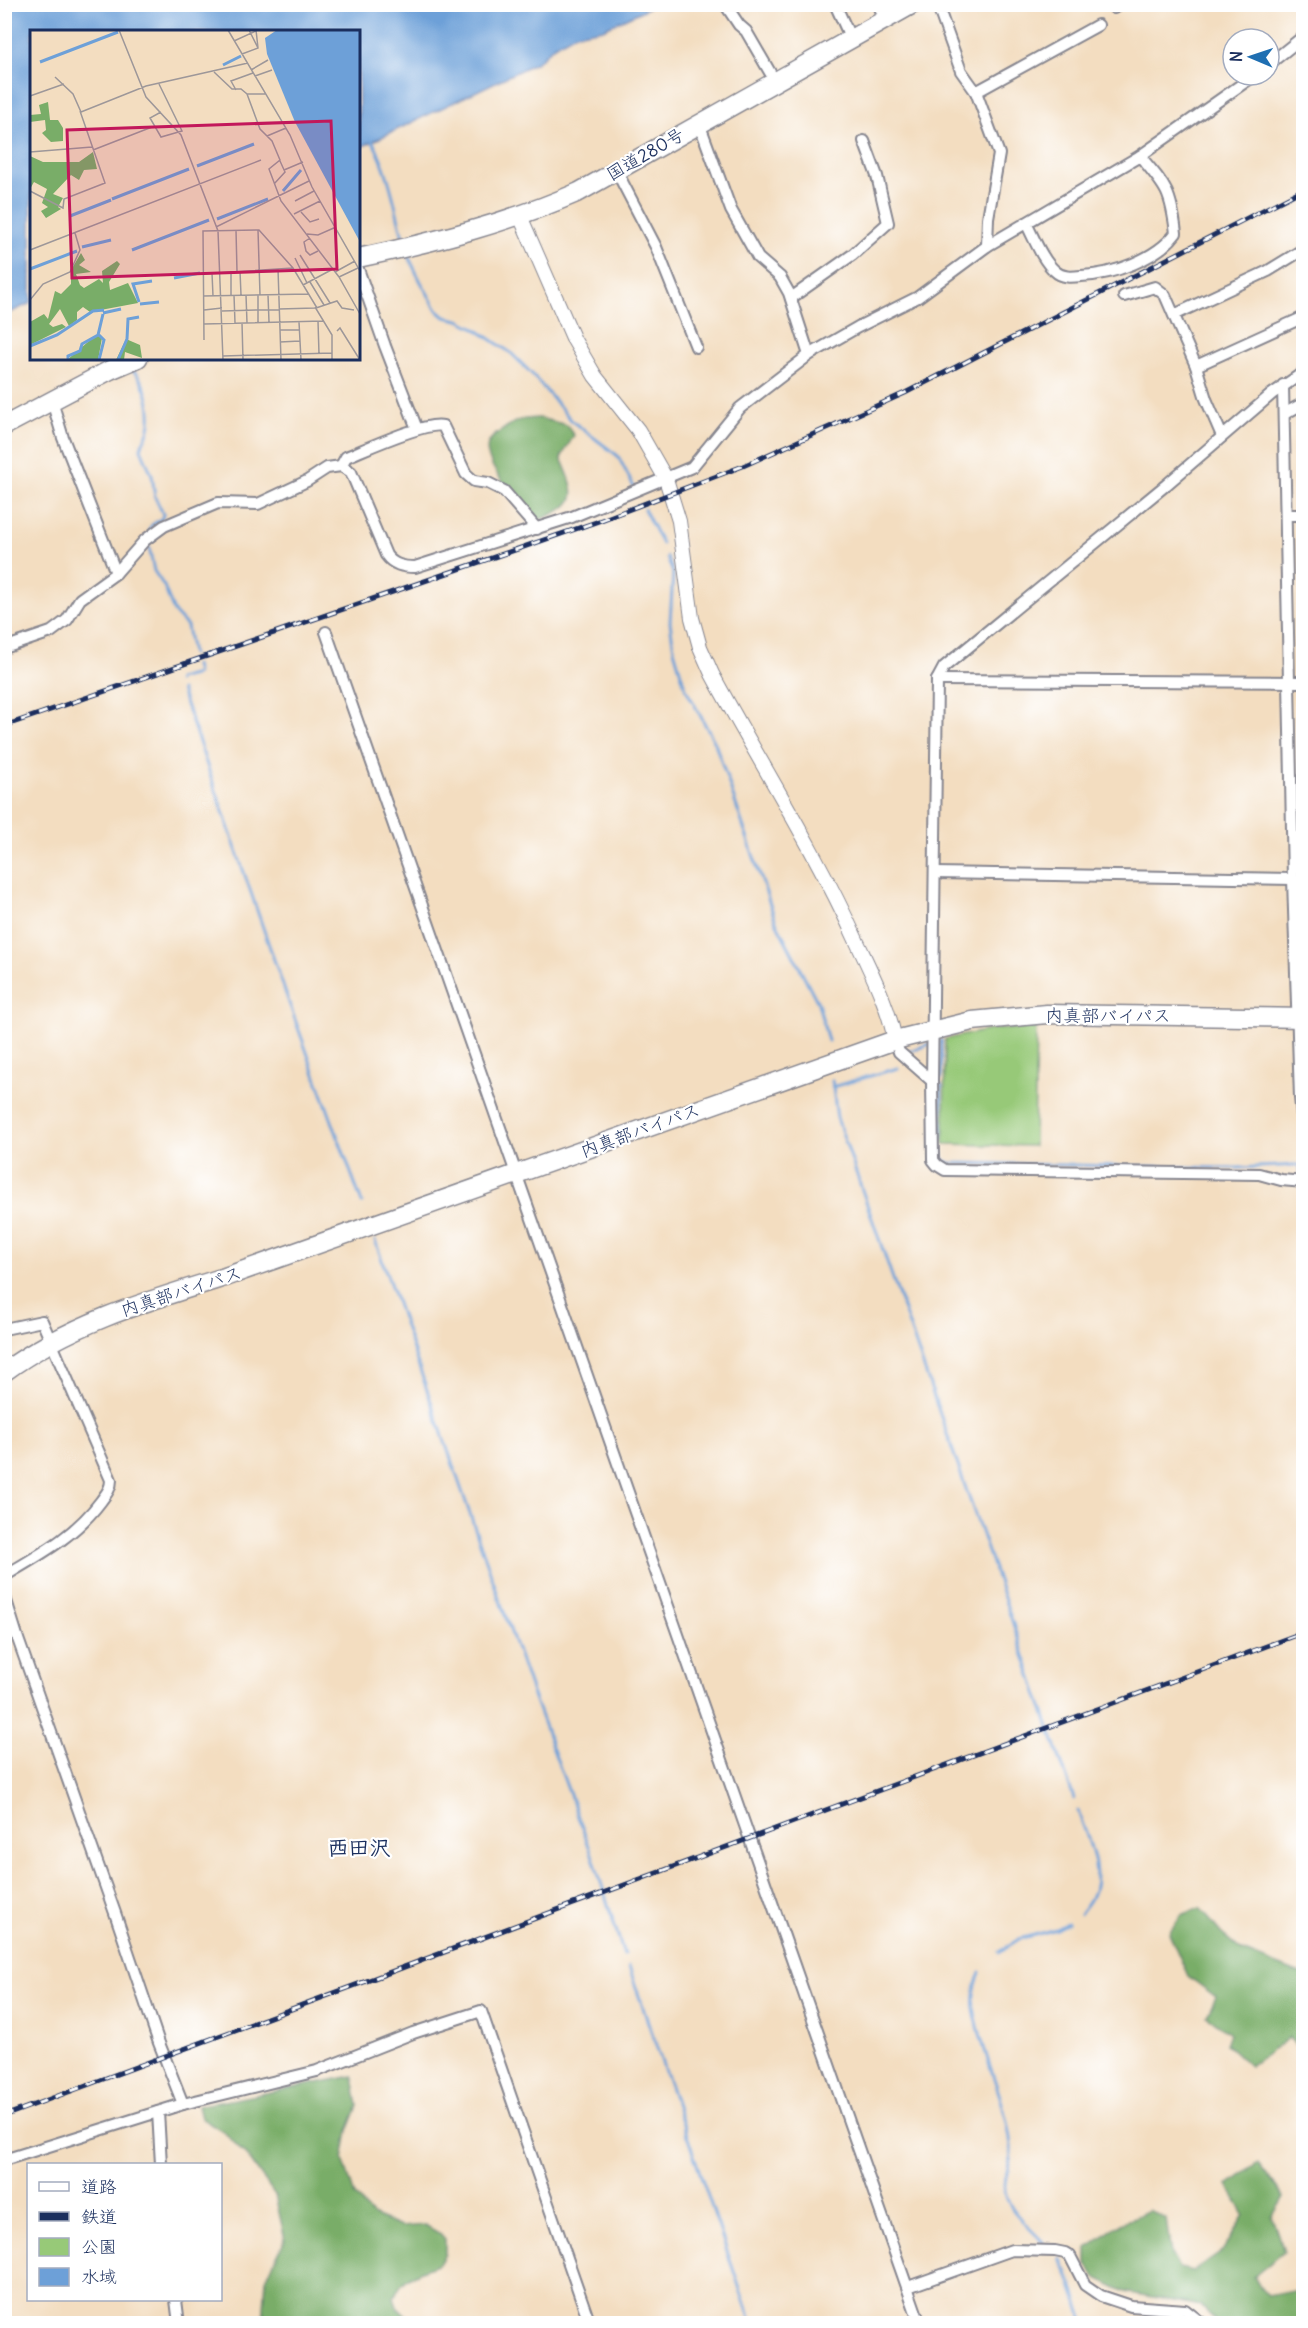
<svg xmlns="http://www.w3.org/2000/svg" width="1308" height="2328" font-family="Delius,'Klee One',sans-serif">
<rect width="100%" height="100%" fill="#fff"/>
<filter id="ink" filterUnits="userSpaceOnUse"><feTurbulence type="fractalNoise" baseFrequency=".0167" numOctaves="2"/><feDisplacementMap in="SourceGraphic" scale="12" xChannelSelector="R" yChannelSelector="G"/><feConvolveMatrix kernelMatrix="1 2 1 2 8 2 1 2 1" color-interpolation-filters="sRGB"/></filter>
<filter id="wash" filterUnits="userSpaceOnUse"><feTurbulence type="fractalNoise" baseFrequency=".008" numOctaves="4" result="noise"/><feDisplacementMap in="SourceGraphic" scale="24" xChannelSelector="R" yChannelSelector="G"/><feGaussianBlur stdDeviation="1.35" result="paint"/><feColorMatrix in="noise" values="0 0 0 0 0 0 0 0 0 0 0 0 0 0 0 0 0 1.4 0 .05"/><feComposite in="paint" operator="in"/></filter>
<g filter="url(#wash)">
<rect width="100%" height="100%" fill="#f3ddc0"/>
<polygon fill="#97c978" stroke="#597c6b" stroke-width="1.5" points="1036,1028 1034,1146 944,1144 945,1039 994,1029"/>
<g fill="#79ad68" stroke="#4a6e63" stroke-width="1.5">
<path d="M539 418 567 425 574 435 561 458C578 497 581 503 539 520 524 507 481 465 488 444 490 438 496 434 501 431 517 419 519 419 539 418Z"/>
<polygon points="1200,1908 1221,1933 1242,1951 1303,1975 1303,2053 1289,2038 1250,2066 1226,2044 1230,2033 1207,2016 1216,1997 1188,1976 1169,1933 1181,1915"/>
<path d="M353 2076 358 2106 348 2131 343 2159 355 2196 372 2215 401 2227 425 2225 439 2233 445 2240V2254L439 2264C420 2271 402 2277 394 2297L397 2306 414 2323H263L266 2279 285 2239 275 2195 251 2161 226 2134 201 2118 198 2106Z"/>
<polygon points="1258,2163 1284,2197 1272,2217 1284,2252 1253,2277 1268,2296 1303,2289 1303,2323 1218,2323 1201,2306 1125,2292 1095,2277 1087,2264 1087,2248 1117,2226 1149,2210 1166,2219 1171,2254 1179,2268 1193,2271 1223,2250 1244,2215 1228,2185"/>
</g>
<polygon fill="#6da0d8" stroke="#44689b" stroke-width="1.5" points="5,4 654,4 654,5 603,29 575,34 554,46 537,62 359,148 358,32 32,32 31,303 5,315"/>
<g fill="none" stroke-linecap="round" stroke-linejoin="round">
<g stroke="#6da0d8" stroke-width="3">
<path d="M373 142C390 173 395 208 404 241"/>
<polyline points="407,254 421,282 437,310 445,317 459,320 473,327 511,353 531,373 572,421 618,456 634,487"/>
<path d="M131 369C147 381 154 413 148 432 146 438 142 442 141 449L152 475 155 497 163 514 162 518 152 525 149 530"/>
<polyline points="644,509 662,544"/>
<polyline points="149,547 154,571 164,586 174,612 187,626 192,654"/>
<polyline points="667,557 673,573 670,622 674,650 685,687 715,743 776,922 818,1003 828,1041"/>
<polyline points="178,681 178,679 197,674 195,665"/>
<polyline points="181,690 289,1003 362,1203"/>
<polyline points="910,1051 930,1044"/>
<polyline points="941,1078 941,1040"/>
<polyline points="832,1080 837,1118 1074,1799"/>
<polyline points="941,1085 941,1138"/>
<polyline points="832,1087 898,1068"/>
<polyline points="941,1147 943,1160 950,1163 1237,1168 1300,1165 1301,1178"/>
<polyline points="1301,1186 1304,1207"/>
<polyline points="375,1240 531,1690 593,1857 624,1955"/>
<path d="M1078 1811C1086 1836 1105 1872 1091 1898 1088 1904 1083 1909 1080 1914"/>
<polyline points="999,1952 1019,1939 1057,1929 1068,1923"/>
<polyline points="629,1967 752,2324"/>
<path d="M980 1972C976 1984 972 1996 974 2008 982 2055 1006 2099 1011 2146 1013 2162 1001 2180 1006 2196 1011 2213 1031 2229 1043 2242"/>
<polyline points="1060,2258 1068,2273 1085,2324"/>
</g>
</g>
</g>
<g filter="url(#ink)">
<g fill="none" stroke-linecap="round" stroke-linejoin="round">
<defs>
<g id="minor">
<polyline points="725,4 739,25 746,31 775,81"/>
<polyline points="835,4 851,39"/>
<polyline points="878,4 886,20"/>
<polyline points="937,4 961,71 976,92 999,154 988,218 987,246"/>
<polyline points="1113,4 1114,8"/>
<polyline points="1269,64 1304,36"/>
<polyline points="976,92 1098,25"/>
<polyline points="699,123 731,210 758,258 780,277 789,293 809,355"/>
<polyline points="617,172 656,247 696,347"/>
<path d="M1026 223C1034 238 1042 260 1055 271 1062 278 1072 277 1081 276 1112 275 1157 259 1176 233 1171 192 1167 188 1140 156"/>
<polyline points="358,269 385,346 417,429"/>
<polyline points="1124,296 1155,287 1165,295 1196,366 1206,399 1222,436"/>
<polyline points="791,298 852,255 888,223 877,176 864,141"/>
<polyline points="1174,315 1268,271 1304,249"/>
<polyline points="1196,366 1304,317"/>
<polyline points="1304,372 1272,394 1166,485 944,667 937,680 932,1081 933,1160 937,1165 945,1170 1259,1174 1281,1180 1304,1182"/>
<polyline points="1283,385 1293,879 1300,1098 1304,1135"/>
<polyline points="52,401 63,438 116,573"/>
<polyline points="1284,414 1304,403"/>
<path d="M341 466 346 457C366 449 426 421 443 426L466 474 474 481 488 483 504 491 537 529"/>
<polyline points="1286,515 1304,515"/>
<polyline points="326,632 920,2324"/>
<path d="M4 648 51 632 67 620 80 599 116 573 145 540 164 526 218 503 258 504 307 481 327 468 341 466 351 472 386 555C393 565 403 567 415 567L572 517 692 467 740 408 809 355 858 327 918 297 987 246 1140 156 1255 75"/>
<polyline points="937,680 1304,682"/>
<polyline points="935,873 1293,879"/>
<polyline points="895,1040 899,1052 932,1081"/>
<path d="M4 1329 42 1321 111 1480C111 1489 106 1494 101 1501 75 1536 41 1554 4 1576"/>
<polyline points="4,1594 18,1639 115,1913 159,2043 183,2104"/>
<polyline points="158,2112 161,2164"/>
<polyline points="4,2160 183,2104 317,2071 413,2033 481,2011 590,2324"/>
<polyline points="908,2287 1012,2250 1055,2251 1065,2253 1070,2256 1085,2285 1101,2296 1131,2306 1185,2310 1203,2324"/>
<polyline points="176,2300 179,2324"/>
</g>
<path id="tertiary" d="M520 216 574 340 595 376 638 430 666 479 679 521 692 618 700 647 712 674C760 763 815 849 857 942 872 974 888 1005 895 1040"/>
<g id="trunk">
<path d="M358 258C434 242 508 223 579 192L913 4"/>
<polyline points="4,426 110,370 138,358"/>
<path d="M4 1372C71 1323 147 1301 225 1277L895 1040 972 1021 1047 1014 1304 1018"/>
</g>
</defs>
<use href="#minor" stroke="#87868f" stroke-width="14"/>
<use href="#tertiary" stroke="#87868f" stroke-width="16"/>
<use href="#trunk" stroke="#87868f" stroke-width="21"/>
<use href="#minor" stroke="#fff" stroke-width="10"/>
<use href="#tertiary" stroke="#fff" stroke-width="14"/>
<use href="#trunk" stroke="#fff" stroke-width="18"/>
<defs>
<g id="rail">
<polyline points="4,726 596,522 743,466 905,393 1304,189"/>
<polyline points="4,2116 1304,1632"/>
</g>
</defs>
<use href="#rail" stroke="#1b2f5e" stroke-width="5"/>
<use href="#rail" stroke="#fff" stroke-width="3" stroke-dasharray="9" stroke-linecap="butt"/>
</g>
</g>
<g text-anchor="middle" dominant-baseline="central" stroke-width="4.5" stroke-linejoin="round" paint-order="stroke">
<g font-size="18" fill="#1b2f5e" stroke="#fff">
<text transform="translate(645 154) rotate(-30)">国道280号</text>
<text x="1108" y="1015">内真部バイパス</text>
<text transform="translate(640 1130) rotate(-20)">内真部バイパス</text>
<text transform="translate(181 1291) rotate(-18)">内真部バイパス</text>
</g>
<g font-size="21" font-weight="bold" fill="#1b2f5e" stroke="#fff">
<text x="359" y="1847">西田沢</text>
</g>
</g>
<g transform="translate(30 30)">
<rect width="330" height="330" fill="#f3ddc0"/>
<path d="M18 72 20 90H28L33 98V111L21 112 12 103 16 100 15 90 0 92V85L11 84 9 75ZM63 122 67 139 54 140 49 150 41 145 23 164 33 168 28 177 31 179 16 188 11 181 18 177 12 173 17 159 4 152 0 159V126L13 132H49ZM51 223 55 230 49 235 61 242 46 244 50 255 54 258 69 249 73 253 72 241 87 231 90 234 79 252 80 260 98 253 108 273 60 282 53 277 47 282V290L39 296 30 279 19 294 23 297 32 294 36 297 0 315V292L14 284 18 289 25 261 31 264 41 254V240ZM66 305 72 308 68 330H37ZM96 309 110 315 112 328 95 322 94 330H86Z" fill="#79ad68"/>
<path d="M247 0H330V212L265 92 237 24 235 8Z" fill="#6da0d8"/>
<path fill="none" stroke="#6da0d8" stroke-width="3" d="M10 32 88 2M193 35 211 26M167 136 224 114M253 161 271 140M82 169 159 139M40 186 81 170M187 189 238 169M52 217 81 210M102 220 179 190M0 239 47 221M144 248 170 243M109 272 103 254 122 251M110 274 129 272M73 283 91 279M69 305 74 310 69 330M0 316 27 305 63 281 74 280M38 330V326L50 321 52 314 68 305 73 284M88 330 97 309 98 289 109 287"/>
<path fill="none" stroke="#9d9799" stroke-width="1.5" d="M89 0 116 67 151 105 188 201 193 330M198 0 260 105 282 157 330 241M219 0 228 18M204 11 226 1M212 24 228 18 226 0M221 40 238 30M184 42 202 59H211L217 64 230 99 242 111 250 130 239 139 251 171 309 247 330 284M225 46 242 40M25 47 43 64 51 82 116 56 218 33M129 54 152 101 131 107 120 88 131 82M206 60 201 51 223 43M217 64H236M0 66 34 54M237 106 256 98M63 120 122 97M0 122 62 117M254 140 273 132M244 154 255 142 250 131M0 161 33 178 34 169 75 153 50 81M265 171 284 161M271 182 280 192 289 189M264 184 290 171M186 197 279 151M206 200 207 241M228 200 230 265M277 204 288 205 306 197M280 208 274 212 276 221 280 225 288 221M0 220 231 130M270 225 300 273M265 228 277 253M248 239 251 330M201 241V265M210 241 211 265M305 242 325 231M182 243 183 266M172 244 263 238M309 247 328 238M280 252 294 275M273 255 303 239M204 265 205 293M216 265 217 293M238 265 239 292M173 266 279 264M0 270 13 254 40 242 50 220 45 203M285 277 302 305V330M286 278 307 271 312 278 324 280M249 279 285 278M174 280 192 278M192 281 228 280V265M288 291 289 324M269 292 271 330M212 293 213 330M228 293V280H249M174 294 293 291M250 300H269M307 301 310 298 330 330M174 310 173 201 229 200 263 238 287 278M250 312 270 311M193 326 302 323"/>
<path fill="#c2185b" fill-opacity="0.15" stroke="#c2185b" stroke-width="3" d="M301 91 307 239 42 248 37 100Z"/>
<rect width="330" height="330" fill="none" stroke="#1b2f5e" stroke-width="3"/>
</g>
<rect width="1308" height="2328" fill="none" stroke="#fff" stroke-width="24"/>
<rect x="27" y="2163" width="195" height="138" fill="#ffffff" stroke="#a4acbf" stroke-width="1.5"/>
<rect x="39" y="2182" width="30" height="9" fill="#ffffff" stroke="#a4acbf" stroke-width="1.5"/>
<text x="81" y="2193" font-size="18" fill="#1b2f5e">道路</text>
<rect x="39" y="2212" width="30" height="9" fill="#1b2f5e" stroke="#a4acbf" stroke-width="1.5"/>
<text x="81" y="2223" font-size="18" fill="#1b2f5e">鉄道</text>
<rect x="39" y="2238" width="30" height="18" fill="#97c978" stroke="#a4acbf" stroke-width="1.5"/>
<text x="81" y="2253" font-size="18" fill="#1b2f5e">公園</text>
<rect x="39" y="2268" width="30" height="18" fill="#6da0d8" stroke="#a4acbf" stroke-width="1.5"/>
<text x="81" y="2283" font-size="18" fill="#1b2f5e">水域</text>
<g transform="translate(1251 57) rotate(272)"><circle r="28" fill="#ffffff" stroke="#a4acbf" stroke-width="1.5"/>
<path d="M0-4.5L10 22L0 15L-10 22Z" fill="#1f6fb2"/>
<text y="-9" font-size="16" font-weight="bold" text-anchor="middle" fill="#1b2f5e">N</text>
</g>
</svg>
